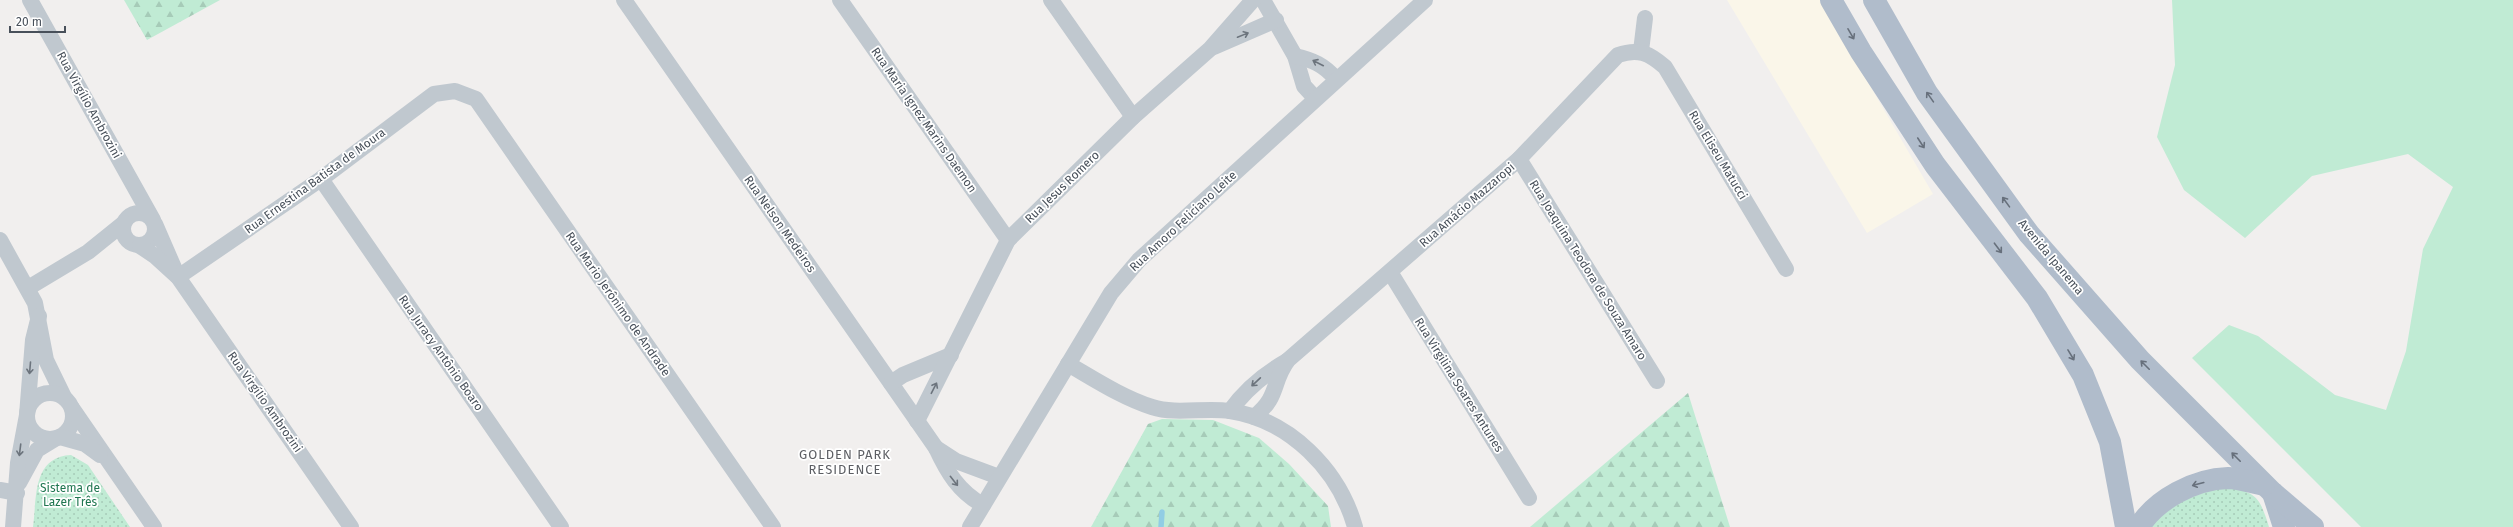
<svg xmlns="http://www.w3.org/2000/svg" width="2513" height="527" font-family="'Fira Sans',sans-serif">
<defs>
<pattern id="forest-firs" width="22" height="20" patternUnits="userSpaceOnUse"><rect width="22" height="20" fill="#c0ebd4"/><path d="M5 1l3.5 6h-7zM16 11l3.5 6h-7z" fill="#a6cbb8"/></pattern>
<pattern id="park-dots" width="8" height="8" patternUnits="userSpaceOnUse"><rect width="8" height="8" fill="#c0ebd4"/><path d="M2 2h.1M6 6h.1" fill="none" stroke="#a6cbb8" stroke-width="1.8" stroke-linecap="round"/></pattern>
</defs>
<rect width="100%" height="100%" fill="#f1efee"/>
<polygon fill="#faf6e9" points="1727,0 1820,0 1933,194 1867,233"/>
<polygon fill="#c0ebd4" points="2172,0 2513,0 2513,527 2361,527 2192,358 2229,325 2258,336 2335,395 2386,410 2406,351 2423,249 2453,187 2408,154 2312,176 2245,238 2184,190 2157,137 2175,65"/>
<g fill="url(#forest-firs)">
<polygon points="124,0 220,0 147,40"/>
<polygon points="1688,393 1730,527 1530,527"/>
<polygon points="1162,419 1213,420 1259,438 1289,464 1328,506 1331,527 1091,527 1148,424"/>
</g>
<g fill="url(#park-dots)">
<path d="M71 455 88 465 130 527H33C37 498 32 457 71 455Z"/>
<path d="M2222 486C2256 492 2259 495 2269 527H2148L2180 501Z"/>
</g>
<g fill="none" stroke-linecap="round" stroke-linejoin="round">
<polyline stroke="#91cde4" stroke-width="5.5" points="1161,527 1162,512"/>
<g stroke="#c0c8cf" stroke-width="16">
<polyline points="30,0 153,220"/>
<path d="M624 0 936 448C947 472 959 492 983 505"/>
<polyline points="840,0 1008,240"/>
<polyline points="1051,0 1133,117"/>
<polyline points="1263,0 1295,56 1304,86 1315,98"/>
<polyline points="1214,47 1276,20"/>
<polyline points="1641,51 1645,18"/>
<path d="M1295 56C1313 60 1324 65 1336 79"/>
<polyline points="1519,159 1657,381"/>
<polyline points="321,179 561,527"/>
<circle cx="139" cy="229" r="16"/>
<polyline points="155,224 175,270"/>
<polyline points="0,240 35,303 46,360 64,397"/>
<polyline points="140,246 155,256 178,277 351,527"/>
<polyline points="1390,272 1529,498"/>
<polyline points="178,277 321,179 434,94 455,91 476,99 773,527"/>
<polyline points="28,288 88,252 124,223"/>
<path d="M1068 364C1094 379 1123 398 1152 407 1177 415 1205 407 1230 411 1290 420 1339 470 1355 527"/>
<polyline points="891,383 903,375 951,355"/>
<circle cx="50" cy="416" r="23"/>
<polyline points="72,408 154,527"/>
<path d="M1230 411C1245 390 1264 374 1287 361"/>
<path d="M1254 417C1280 396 1271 383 1288 360L1519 159 1618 55C1638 48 1649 53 1665 67L1786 269"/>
<polyline points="917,421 1008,240 1133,117 1210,49 1253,0"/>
<polyline points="60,437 85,444 100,455"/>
<polyline points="936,448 956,461 999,477"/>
<polyline points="19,483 37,450 55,439"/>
<polyline points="0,490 17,493"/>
<polyline points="13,527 18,463 27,415 33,340 39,316"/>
<polyline points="970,527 1111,293 1139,260 1425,0"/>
</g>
<g stroke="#b0bccb" stroke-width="22">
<polyline points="1831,0 1861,52 1935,165 2037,298 2083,375 2110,442 2126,527"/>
<polyline points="1874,0 1927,93 2029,234 2140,360 2273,493 2284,527"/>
<polyline points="2273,493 2313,527"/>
<path d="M2139 527C2156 499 2195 479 2228 478 2239 478 2253 483 2264 485"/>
</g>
</g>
<defs><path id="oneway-shaft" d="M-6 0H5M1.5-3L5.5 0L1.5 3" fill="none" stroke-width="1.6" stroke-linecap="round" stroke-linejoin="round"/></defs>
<g stroke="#67707c">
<use href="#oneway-shaft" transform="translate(1851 34) rotate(60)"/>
<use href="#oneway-shaft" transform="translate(1930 97) rotate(-125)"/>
<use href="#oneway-shaft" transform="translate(1921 143) rotate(57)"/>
<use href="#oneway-shaft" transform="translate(2006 202) rotate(-126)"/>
<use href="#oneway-shaft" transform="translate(1998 248) rotate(53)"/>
<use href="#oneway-shaft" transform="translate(2071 355) rotate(59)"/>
<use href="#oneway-shaft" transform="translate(2145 365) rotate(-135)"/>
<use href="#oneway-shaft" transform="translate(2236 457) rotate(-135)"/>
<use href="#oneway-shaft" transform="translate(2198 484) rotate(165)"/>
</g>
<g stroke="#6c747d">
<use href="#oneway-shaft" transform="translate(1243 35) rotate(-22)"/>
<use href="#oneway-shaft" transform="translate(1318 63) rotate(-153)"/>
<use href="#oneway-shaft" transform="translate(30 368) rotate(95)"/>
<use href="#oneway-shaft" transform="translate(1256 382) rotate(137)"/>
<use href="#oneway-shaft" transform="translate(934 388) rotate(-63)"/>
<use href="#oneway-shaft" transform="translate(20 450) rotate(97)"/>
<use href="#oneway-shaft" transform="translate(954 481) rotate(52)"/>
</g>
<g text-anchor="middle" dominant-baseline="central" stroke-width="3.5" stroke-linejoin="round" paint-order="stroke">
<g font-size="12" fill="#48505a" stroke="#fff">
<text transform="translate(89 105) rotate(61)">Rua Virgílio Ambrozini</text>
<text transform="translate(924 120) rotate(55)">Rua Maria Ignez Marins Daemon</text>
<text transform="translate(1718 155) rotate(59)">Rua Eliseu Matucci</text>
<text transform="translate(315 181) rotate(-36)">Rua Ernestina Batista de Moura</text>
<text transform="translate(1062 187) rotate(-44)">Rua Jesus Romero</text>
<text transform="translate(1467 205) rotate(-41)">Rua Amácio Mazzaropi</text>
<text transform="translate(1183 221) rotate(-43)">Rua Amoro Feliciano Leite</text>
<text transform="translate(780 224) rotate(55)">Rua Nelson Medeiros</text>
<text transform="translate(2051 257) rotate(50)">Avenida Ipanema</text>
<text transform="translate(1588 270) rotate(58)">Rua Joaquina Teodora de Souza Amaro</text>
<text transform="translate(618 304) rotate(55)">Rua Mario Jerônimo de Andrade</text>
<text transform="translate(441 353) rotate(55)">Rua Juracy Antônio Boaro</text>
<text transform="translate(1459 385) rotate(58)">Rua Virgilina Soares Antunes</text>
<text transform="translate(265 402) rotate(55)">Rua Virgílio Ambrozini</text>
</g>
<g font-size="12" fill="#1f7650" stroke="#fff">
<text x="70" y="488">Sistema de<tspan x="70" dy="14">Lazer Três</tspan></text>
</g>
<g font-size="13" letter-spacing="1" fill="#5c5e63" stroke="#fff">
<text x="845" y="454">GOLDEN PARK<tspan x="845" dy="15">RESIDENCE</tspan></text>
</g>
</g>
<path d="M10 26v6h55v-6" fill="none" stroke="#48505a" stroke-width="2"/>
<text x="16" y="26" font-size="12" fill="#48505a" stroke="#ffffff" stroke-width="3" paint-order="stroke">20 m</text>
</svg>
